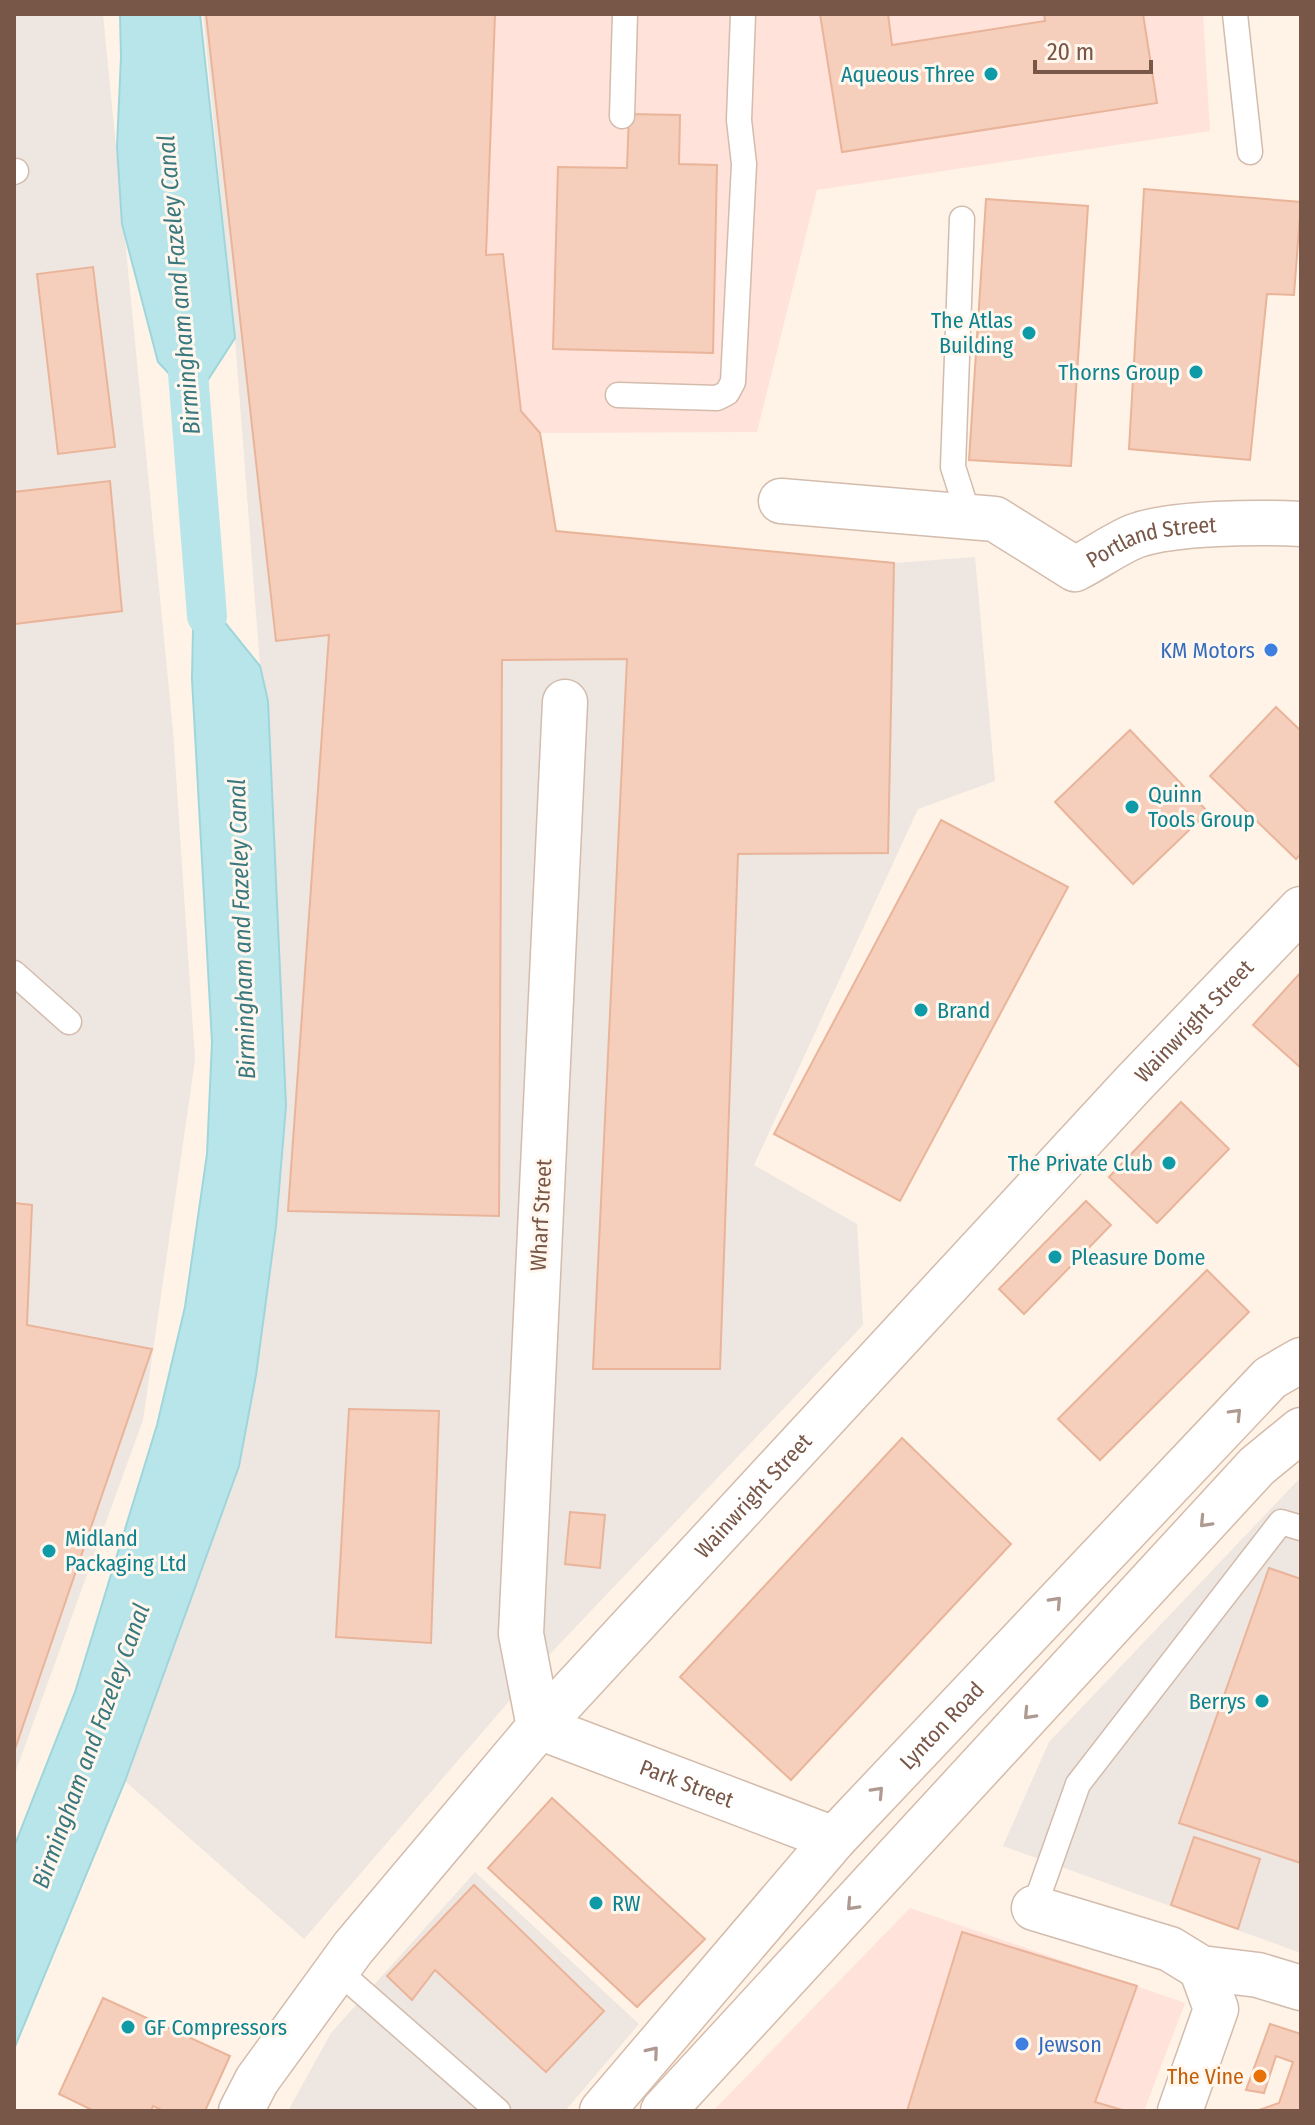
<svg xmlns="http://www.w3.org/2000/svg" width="1315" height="2125" font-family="'Fira Sans Condensed',sans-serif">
<rect width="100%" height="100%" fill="#fef3e6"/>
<g fill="#ffe2d9">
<polygon points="495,14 1203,14 1210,131 817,190 757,432 540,433 521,411 503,254 486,255"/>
<polygon points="910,1908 1185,2003 1144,2111 713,2111"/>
</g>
<g fill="#eee6e0">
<polygon points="14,14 103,14 173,731 195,1060 143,1420 14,1776"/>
<polygon points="203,14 495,14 486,255 503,254 521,411 540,433 556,531 894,563 975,557 995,781 918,809 754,1165 857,1224 863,1325 549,1655 304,1939 125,1781 203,1564 276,1226 286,1106 268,701 260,666 235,338"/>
<polygon points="1301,1477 1301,1953 1003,1846 1049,1742"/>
<polygon points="475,1872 639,2024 565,2111 288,2111 331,2033"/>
</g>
<g fill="#b8e5e9" stroke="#9ed6dc" stroke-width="2">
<polygon points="120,14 200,14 235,338 206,383 193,416 177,382 158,362 122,224 117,147 121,57"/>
<polygon points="202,561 214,609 260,666 268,701 286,1106 276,1226 256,1375 239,1466 125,1781 14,2049 14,1847 75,1692 157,1425 185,1307 207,1154 212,1042 192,679 193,629"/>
</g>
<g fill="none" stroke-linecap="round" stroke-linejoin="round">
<polyline stroke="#b8e5e9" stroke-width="40" points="187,360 207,616"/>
</g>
<g fill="#f5cfbb" stroke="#e9b49a" stroke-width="2">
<polygon points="206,14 495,14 486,255 503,254 521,411 540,433 556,531 894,563 888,853 738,854 720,1369 593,1369 627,659 502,660 499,1216 288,1211 329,635 276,641"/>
<polygon points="820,14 888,14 892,45 1045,21 1044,14 1143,14 1157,103 842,152"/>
<polygon points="629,114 680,115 679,164 717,165 713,353 553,349 558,167 627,168"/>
<polygon points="1144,189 1301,202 1294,295 1267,294 1250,460 1129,449"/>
<polygon points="986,199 1088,206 1071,466 969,460"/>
<polygon points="93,267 115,447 58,454 37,274"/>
<polygon points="110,481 122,611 14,624 14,492"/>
<polygon points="1276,707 1301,731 1301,854 1296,859 1210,776"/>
<polygon points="1130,730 1208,812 1133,884 1055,802"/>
<polygon points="941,820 1068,887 900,1201 774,1134"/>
<polygon points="1301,972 1301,1068 1253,1025"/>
<polygon points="1181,1102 1229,1149 1157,1223 1109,1177"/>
<polygon points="1086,1201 1111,1225 1024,1314 999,1289"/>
<polygon points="14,1203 32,1205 27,1325 152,1349 14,1752"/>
<polygon points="1207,1270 1249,1312 1100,1460 1058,1419"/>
<polygon points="349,1409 439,1411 431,1643 336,1637"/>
<polygon points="902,1438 1011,1544 791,1780 680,1677"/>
<polygon points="570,1512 605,1515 600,1568 565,1564"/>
<polygon points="1269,1568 1301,1579 1301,1863 1179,1823"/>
<polygon points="552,1798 705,1939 637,2007 488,1868"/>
<polygon points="1194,1837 1260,1859 1238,1929 1171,1905"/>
<polygon points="474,1885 604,2011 546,2072 435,1970 412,2000 387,1976"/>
<polygon points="962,1932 1137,1986 1095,2102 1126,2111 907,2111"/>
<polygon points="103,1998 230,2056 205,2111 164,2111 153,2106 151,2111 94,2111 59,2094"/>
<polygon points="1270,2024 1301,2034 1301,2111 1256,2111 1279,2103 1293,2062 1276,2056 1264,2093 1246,2090"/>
</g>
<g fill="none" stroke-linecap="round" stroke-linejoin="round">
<defs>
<g id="lane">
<polyline points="1235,14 1250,152"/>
<polyline points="622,116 625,14"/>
<polyline points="14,172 16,171"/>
<polyline points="962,219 953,467 969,517"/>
<polyline points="618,395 717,398 727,393 733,382 744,164 739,120 743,14"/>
<polyline points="14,973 69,1022"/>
<polyline points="1034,1908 1078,1784 1281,1522 1301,1528"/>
<polyline points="337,1970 498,2111"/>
</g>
<g id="street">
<path id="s1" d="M781 501 995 519 1075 569C1095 559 1115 544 1135 536 1174 522 1259 522 1301 524"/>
<path id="s2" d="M565 702 521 1634 539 1727 834 1839"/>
<polyline points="1034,1908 1170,1949 1201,1968 1258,1975 1301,1988"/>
<path id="s3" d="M241 2111 257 2080 353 1948 539 1727 1134 1083 1301 909"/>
<polyline points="1180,2111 1216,2009 1201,1968"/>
</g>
<g id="secondary">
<path id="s4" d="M602 2111 834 1839 1270 1378 1301 1360"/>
<polyline points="663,2111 1257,1466 1301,1430"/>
</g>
</defs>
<use href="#lane" stroke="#d3bcad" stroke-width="27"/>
<use href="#street" stroke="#d3bcad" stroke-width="47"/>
<use href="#secondary" stroke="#d6bbaa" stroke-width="47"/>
<use href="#lane" stroke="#fff" stroke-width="24"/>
<use href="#street" stroke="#fff" stroke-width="44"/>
<use href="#secondary" stroke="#fff" stroke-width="44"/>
</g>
<defs><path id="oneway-chevron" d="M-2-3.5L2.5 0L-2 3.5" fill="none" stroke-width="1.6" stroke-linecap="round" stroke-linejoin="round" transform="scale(2)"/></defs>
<g stroke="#af9a91">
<use href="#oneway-chevron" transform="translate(1236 1414) rotate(-46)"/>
<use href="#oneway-chevron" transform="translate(1205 1522) rotate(133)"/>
<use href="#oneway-chevron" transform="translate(1056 1602) rotate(-47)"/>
<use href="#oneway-chevron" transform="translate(1029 1714) rotate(133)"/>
<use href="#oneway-chevron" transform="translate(878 1792) rotate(-47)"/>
<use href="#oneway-chevron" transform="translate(852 1905) rotate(133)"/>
<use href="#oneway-chevron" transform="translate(653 2052) rotate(-50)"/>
</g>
<g fill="#0f9aa8" stroke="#fff7ed" stroke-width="3">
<circle cx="991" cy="74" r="8"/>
<circle cx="1029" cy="333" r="8"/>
<circle cx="1196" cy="372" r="8"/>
<circle cx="1132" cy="807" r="8"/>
<circle cx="921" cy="1010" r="8"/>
<circle cx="1169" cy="1163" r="8"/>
<circle cx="1055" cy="1257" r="8"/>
<circle cx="49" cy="1551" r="8"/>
<circle cx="1262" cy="1701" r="8"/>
<circle cx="596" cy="1903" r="8"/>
<circle cx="128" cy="2027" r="8"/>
</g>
<g fill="#3f7fe0" stroke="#fff7ed" stroke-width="3">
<circle cx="1271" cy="650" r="8"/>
<circle cx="1022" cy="2044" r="8"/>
</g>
<circle fill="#e8710a" stroke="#fff7ed" stroke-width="3" cx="1260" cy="2076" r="8"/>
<g text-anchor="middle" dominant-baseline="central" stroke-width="6" stroke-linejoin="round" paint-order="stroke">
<g font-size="22" fill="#0d838f" stroke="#fff7ed" text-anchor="start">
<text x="975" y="74" text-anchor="end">Aqueous Three</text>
<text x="1013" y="320" text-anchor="end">The Atlas<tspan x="1013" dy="25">Building</tspan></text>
<text x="1180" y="372" text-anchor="end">Thorns Group</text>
<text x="1148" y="794">Quinn<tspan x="1148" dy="25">Tools Group</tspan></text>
<text x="937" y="1010">Brand</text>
<text x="1153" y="1163" text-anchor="end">The Private Club</text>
<text x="1071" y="1257">Pleasure Dome</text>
<text x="65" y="1538">Midland<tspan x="65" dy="25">Packaging Ltd</tspan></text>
<text x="1246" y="1701" text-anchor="end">Berrys</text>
<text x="612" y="1903">RW</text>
<text x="144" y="2027">GF Compressors</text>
</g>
<g font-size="22" fill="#795748" stroke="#fff7ed">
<text stroke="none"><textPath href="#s1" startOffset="392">Portland Street</textPath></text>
<text stroke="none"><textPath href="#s3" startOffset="1450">Wainwright Street</textPath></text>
<text transform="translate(541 1215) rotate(-87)">Wharf Street</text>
<text stroke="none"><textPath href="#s3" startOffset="802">Wainwright Street</textPath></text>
<text stroke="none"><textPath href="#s4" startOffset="514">Lynton Road</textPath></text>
<text stroke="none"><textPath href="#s2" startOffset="1186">Park Street</textPath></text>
</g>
<g font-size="22" fill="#366cbe" stroke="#fff7ed" text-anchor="end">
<text x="1255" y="650">KM Motors</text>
<text x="1038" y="2044" text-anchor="start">Jewson</text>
</g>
<g font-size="22" fill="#c56008" stroke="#fff7ed" text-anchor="end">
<text x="1244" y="2076">The Vine</text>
</g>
<g font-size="24" font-style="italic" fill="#3a787f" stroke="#fff7ed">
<text transform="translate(179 285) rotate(-95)">Birmingham and Fazeley Canal</text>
<text transform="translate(242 929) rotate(-92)">Birmingham and Fazeley Canal</text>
<text transform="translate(91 1746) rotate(-70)">Birmingham and Fazeley Canal</text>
</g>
</g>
<rect width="1315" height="2125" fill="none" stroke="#795748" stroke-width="32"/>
<path d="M1035 60v12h116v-12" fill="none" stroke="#795748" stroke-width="4"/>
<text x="1047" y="60" font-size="24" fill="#795748" stroke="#fff7ed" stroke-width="6" paint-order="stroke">20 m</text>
</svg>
